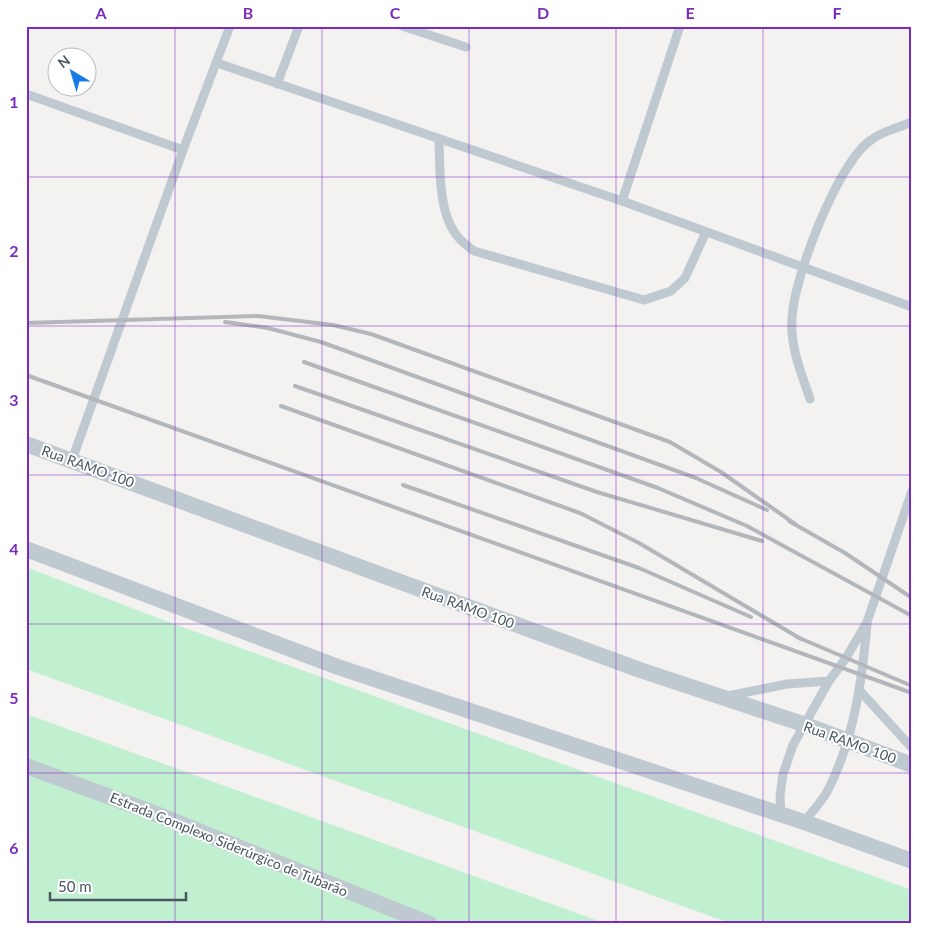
<svg xmlns="http://www.w3.org/2000/svg" width="938" height="950" font-family="Lato,sans-serif">
<rect width="100%" height="100%" fill="#f4f1f1"/>
<g fill="#c1f0d1">
<polygon points="26,567 155,617 912,890 912,924 732,924 26,669"/>
<polygon points="26,714 607,924 26,924"/>
</g>
<g fill="none" stroke-linecap="round" stroke-linejoin="round">
<g stroke="#bfc9d0" stroke-width="9">
<polyline points="402,26 466,47"/>
<polyline points="217,63 622,201 912,307"/>
<polyline points="277,84 299,26"/>
<polyline points="26,94 183,150"/>
<path d="M439 139C440 168 438 216 459 238 463 243 469 247 474 251L644 300 671 291 685 278 706 232"/>
<polyline points="622,201 680,26"/>
<path d="M810 399C801 372 790 347 792 318 794 277 836 169 867 143 880 132 897 128 912 122"/>
<polyline points="72,460 183,150 230,26"/>
<polyline points="861,692 912,748"/>
<polyline points="728,696 787,684 829,681"/>
<polyline points="781,815 780,796 783,774 793,745 829,681 846,658 867,622 912,491"/>
<path d="M804 822C812 812 821 802 827 792 854 740 862 681 867 624"/>
</g>
<g stroke="#bfc9d0" stroke-width="16">
<polyline points="26,444 640,670 806,725 912,765"/>
<polyline points="26,549 338,667 804,822 912,861"/>
<polyline points="26,766 151,812 430,924"/>
</g>
<g stroke="#b3b7bc" stroke-width="4">
<polyline points="225,322 268,328 321,342 696,478 767,510"/>
<polyline points="26,323 258,316 333,325 371,334 670,442 721,472 795,524"/>
<polyline points="304,362 658,488 747,526 912,616"/>
<polyline points="26,375 912,693"/>
<polyline points="295,386 597,492 762,541"/>
<polyline points="281,406 580,513 639,543 801,639"/>
<polyline points="403,485 639,568 751,617"/>
<polyline points="789,521 845,553 912,598"/>
<polyline points="797,637 912,686"/>
</g>
</g>
<path fill="none" stroke="#7b2cbf" stroke-width="1" stroke-opacity="0.55" d="M175 26V924M322 26V924M469 26V924M616 26V924M763 26V924M26 177H912M26 326H912M26 475H912M26 624H912M26 773H912"/>
<g text-anchor="middle" dominant-baseline="central" stroke-width="4" stroke-linejoin="round" paint-order="stroke">
<g font-size="14" fill="#49565f" stroke="#fff">
<text transform="translate(88 466) rotate(20)">Rua RAMO 100</text>
<text transform="translate(468 607) rotate(20)">Rua RAMO 100</text>
<text transform="translate(850 742) rotate(20)">Rua RAMO 100</text>
<text transform="translate(229 844) rotate(22)">Estrada Complexo Siderúrgico de Tubarão</text>
</g>
</g>
<rect width="938" height="950" fill="none" stroke="#ffffff" stroke-width="55"/>
<g transform="translate(72 72) rotate(322)"><circle r="24" fill="#ffffff" stroke="#b6bbbf"/>
<path d="M0-4L9 19L0 12L-9 19Z" fill="#187ce7"/>
<text y="-8" font-size="14" font-weight="bold" text-anchor="middle" fill="#49565f">N</text>
</g>
<path d="M50 892v8h136v-8" fill="none" stroke="#49565f" stroke-width="2.5"/>
<text x="58" y="892" font-size="15" fill="#49565f" stroke="#ffffff" stroke-width="4" paint-order="stroke">50 m</text>
<rect x="28" y="28" width="882" height="894" fill="none" stroke="#7b2cbf" stroke-width="2"/>
<g font-size="16" text-anchor="middle" font-weight="bold" fill="#7b2cbf">
<text x="101" y="19">A</text>
<text x="248" y="19">B</text>
<text x="395" y="19">C</text>
<text x="543" y="19">D</text>
<text x="690" y="19">E</text>
<text x="837" y="19">F</text>
<text x="14" y="108">1</text>
<text x="14" y="257">2</text>
<text x="14" y="406">3</text>
<text x="14" y="555">4</text>
<text x="14" y="704">5</text>
<text x="14" y="854">6</text>
</g>
</svg>
